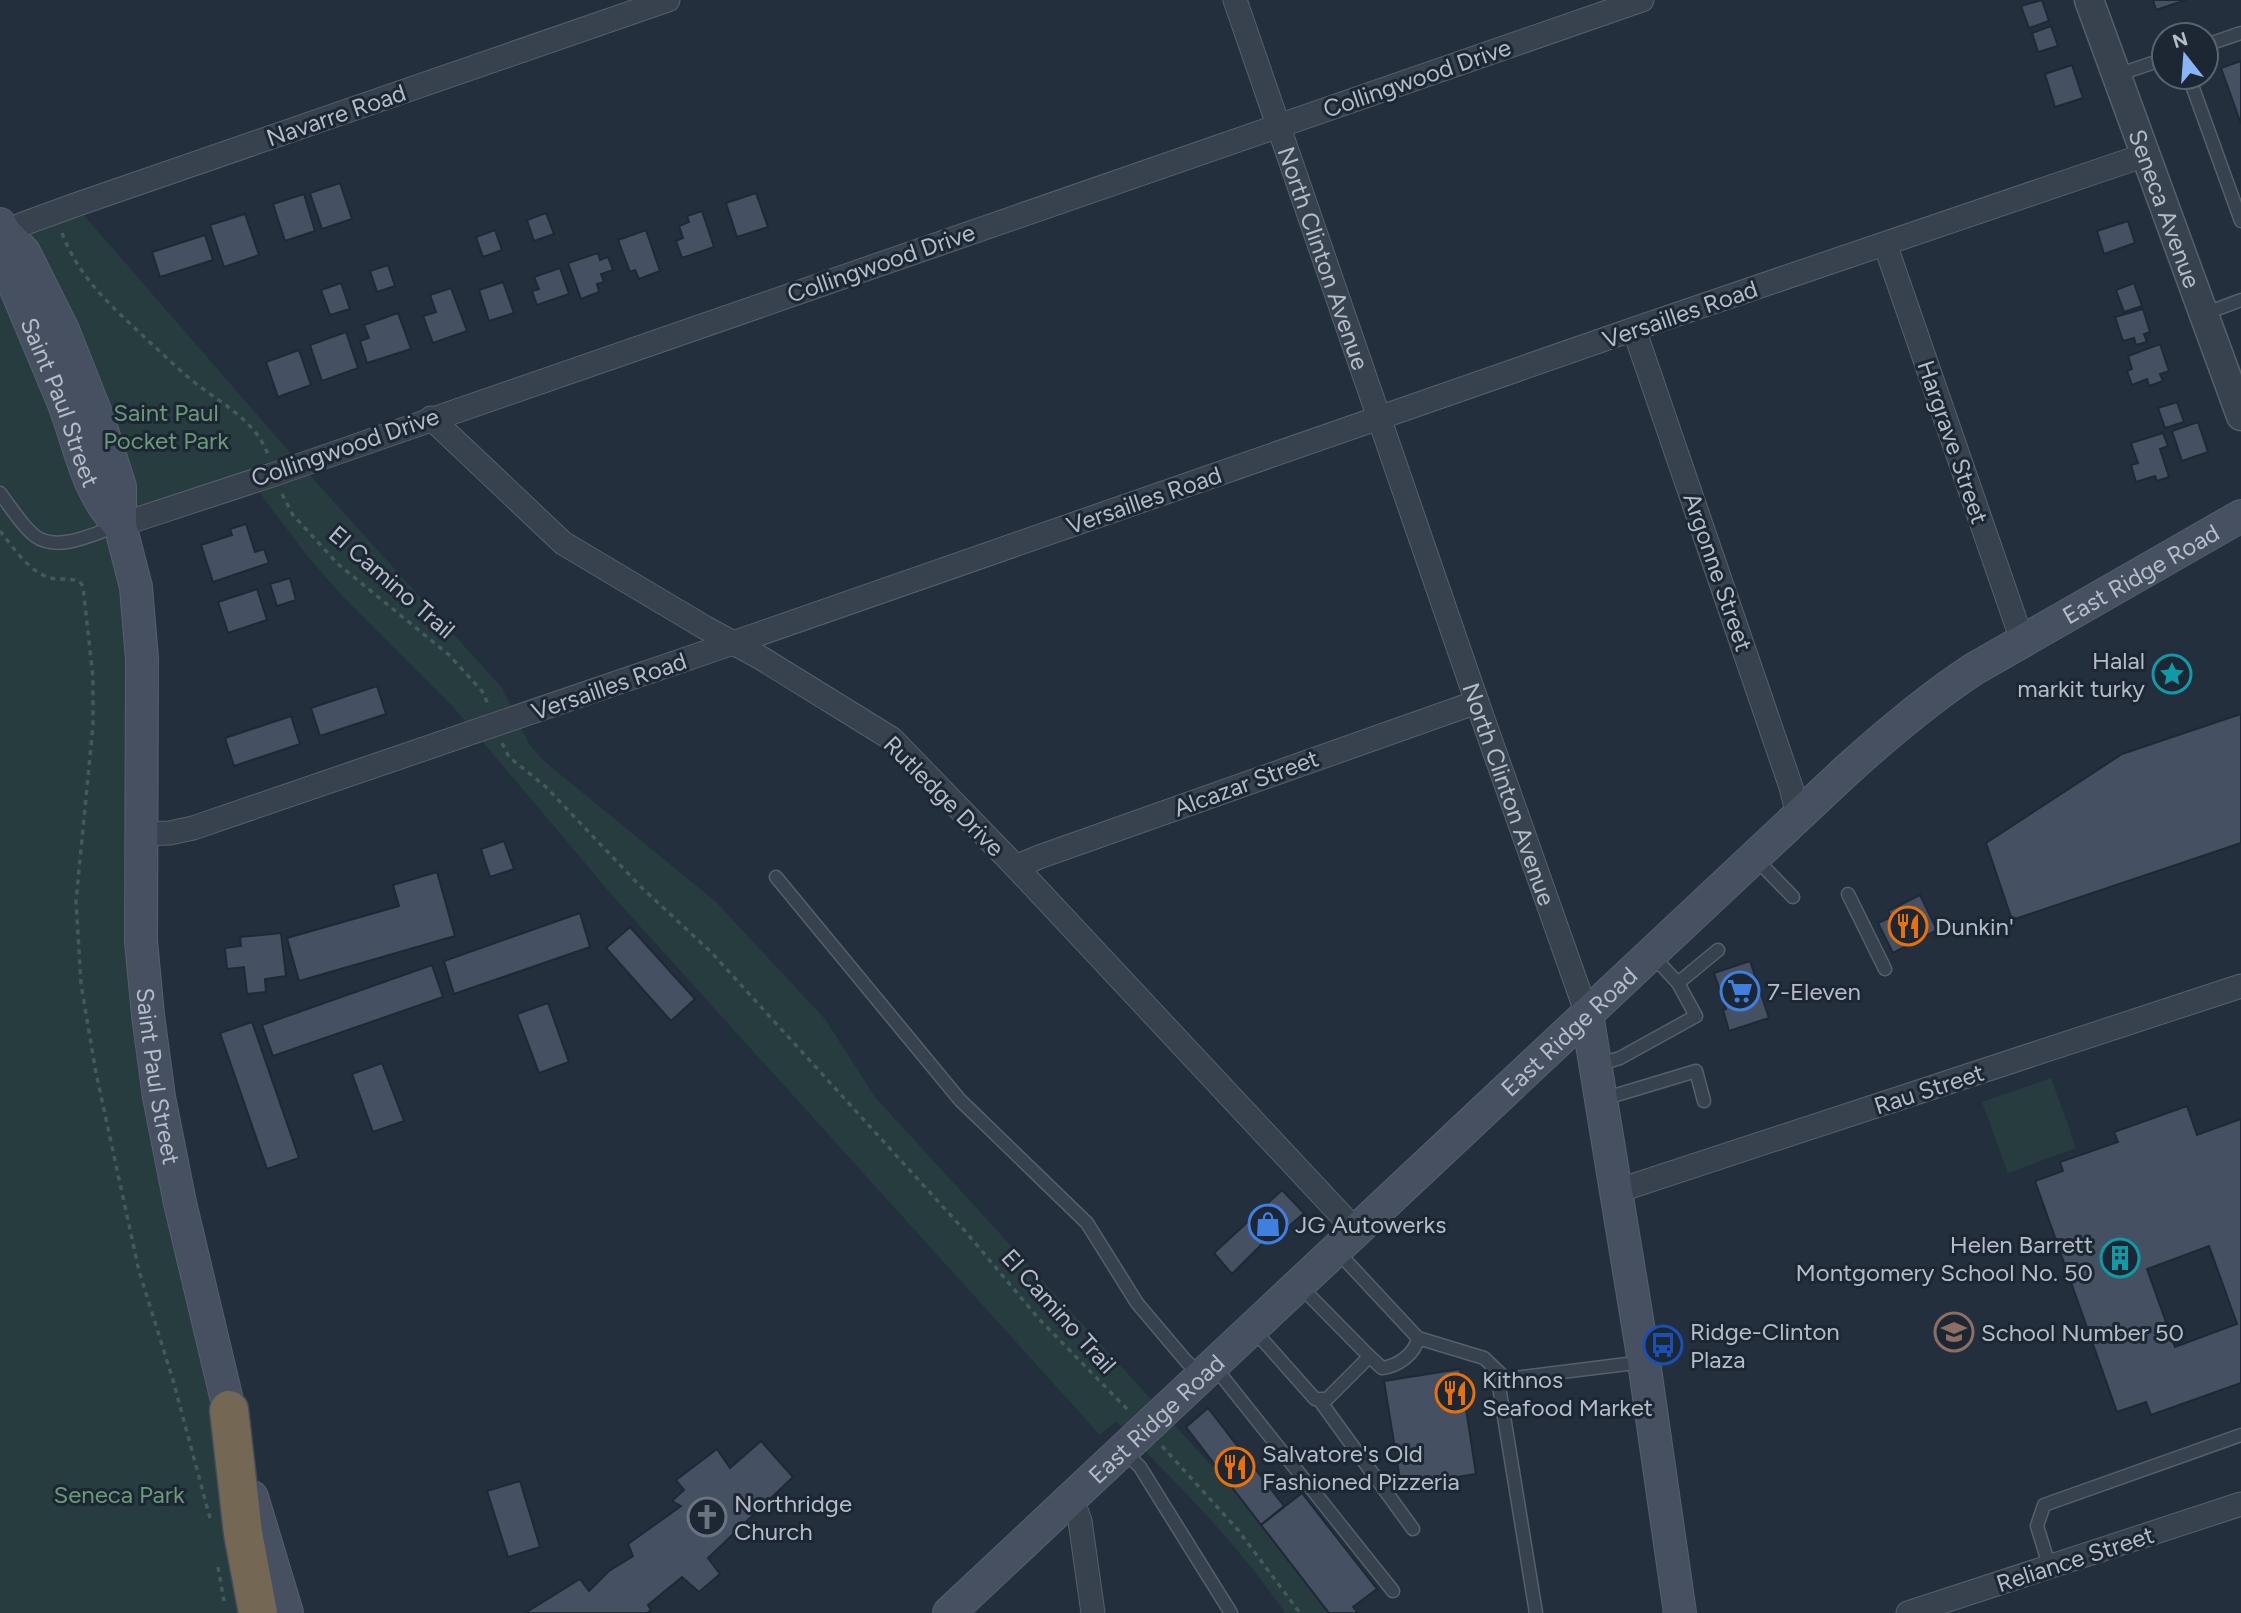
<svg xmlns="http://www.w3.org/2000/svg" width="2241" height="1613" font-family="Figtree,sans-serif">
<rect width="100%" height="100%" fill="#242f3e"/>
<g fill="#263c3f">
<path d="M75 205 299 463 502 688 529 744 544 761 716 902 825 1019 875 1097 1232 1488 1328 1613H1285C1237 1542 1175 1482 1116 1421L1100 1435 611 894 455 709 344 598 308 557 250 480 120 525 141 955 258 1613H0V224Z"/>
<polygon points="2051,1078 2076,1148 2008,1173 1982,1102"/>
</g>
<g fill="#455162" stroke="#1f2835" stroke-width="2" fill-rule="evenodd">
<polygon points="2042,0 2049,21 2029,28 2021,6"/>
<polygon points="2153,0 2186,0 2156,10"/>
<polygon points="2051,26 2058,46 2038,52 2032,33"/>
<polygon points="2241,61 2241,124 2221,68"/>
<polygon points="2072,65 2083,98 2055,107 2045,74"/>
<polygon points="340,183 352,219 322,229 310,193"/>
<polygon points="756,193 768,227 737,237 726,203"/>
<polygon points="304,194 315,231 285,241 273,204"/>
<polygon points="702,211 714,247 682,258 676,241 683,238 679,226 689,222 687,216"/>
<polygon points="546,213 554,234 534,241 527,220"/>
<polygon points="245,214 259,255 224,267 210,225"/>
<polygon points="2128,221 2135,243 2104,254 2097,231"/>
<polygon points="495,230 502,250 483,257 476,237"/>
<polygon points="646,230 660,271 639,279 635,270 630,272 618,240"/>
<polygon points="205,235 213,260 160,277 152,252"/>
<polygon points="598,253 600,260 608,257 613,270 601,274 604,282 597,284 599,292 581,299 568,263"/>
<polygon points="388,265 395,286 377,292 370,271"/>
<polygon points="560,268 569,294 537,305 532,291 539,289 534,277"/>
<polygon points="503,282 514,313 489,321 479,290"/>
<polygon points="341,283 350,309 330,315 321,290"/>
<polygon points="2134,283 2142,306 2124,312 2116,290"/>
<polygon points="451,288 467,331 433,343 423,316 436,312 430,295"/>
<polygon points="2143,309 2150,332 2144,334 2147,342 2136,345 2134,338 2123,341 2115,317"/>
<polygon points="398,313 411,349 367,363 360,341 369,338 364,325"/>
<polygon points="346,332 358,368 322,381 310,345"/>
<polygon points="2160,344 2169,371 2160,374 2163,381 2149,386 2147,379 2132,385 2127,371 2132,369 2128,356"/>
<polygon points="299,350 311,385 278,397 266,362"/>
<polygon points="2177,402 2184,422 2165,428 2158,408"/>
<polygon points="2198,422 2208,452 2182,461 2172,431"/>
<polygon points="2163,433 2168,446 2160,449 2169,477 2157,481 2155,476 2136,482 2131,465 2138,463 2131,443"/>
<polygon points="246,524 255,552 264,549 269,563 213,582 201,545 232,535 230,529"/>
<polygon points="290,578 296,600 277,606 270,584"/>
<polygon points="257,589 267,620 228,633 218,602"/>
<polygon points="377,686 386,714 320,736 311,708"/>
<polygon points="2241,714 2241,843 2012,920 1986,843 2122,754"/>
<polygon points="291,716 300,744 234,766 225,738"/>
<polygon points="504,841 514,869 490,877 481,849"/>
<polygon points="437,872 455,936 299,981 287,938 399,906 393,885"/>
<polygon points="1920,895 1937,930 1893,953 1878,923 1891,917 1888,911"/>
<polygon points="580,913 590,947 454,994 444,961"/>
<polygon points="630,927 695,999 671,1021 606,948"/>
<polygon points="281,933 286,976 265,979 266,992 247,994 244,967 227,969 225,948 241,946 240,937"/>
<polygon points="1750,961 1769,1018 1729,1031 1723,1010 1726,1009 1714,973"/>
<polygon points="432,965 443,997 273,1056 262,1025"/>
<polygon points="548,1003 569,1062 539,1073 517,1014"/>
<polygon points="252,1022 299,1158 267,1169 220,1033"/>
<polygon points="382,1063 404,1121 373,1132 352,1074"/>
<path d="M2187 1106 2197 1135 2241 1119V1383L2151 1415 2146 1402 2117 1412 2035 1181 2063 1171 2060 1162 2118 1142 2114 1132ZM2209 1246 2237 1324 2175 1347 2147 1269Z"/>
<polygon points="1282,1190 1304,1213 1276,1238 1271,1235 1232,1274 1214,1253"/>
<polygon points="1460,1369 1476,1474 1401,1486 1384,1381"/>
<polygon points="1208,1408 1284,1506 1261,1525 1186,1427"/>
<polygon points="761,1441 793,1477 708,1558 720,1574 699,1592 682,1577 648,1605 651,1610 647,1613 525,1613 580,1579 589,1591 609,1571 633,1556 628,1544 681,1506 672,1501 684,1490 676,1480 717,1449 730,1468"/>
<polygon points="520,1481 540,1547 508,1557 487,1491"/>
<polygon points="1302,1493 1377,1589 1353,1607 1358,1613 1329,1613 1261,1525"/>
</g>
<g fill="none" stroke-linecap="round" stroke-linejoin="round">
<defs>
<g id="service">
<polyline points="2206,45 2241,33"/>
<polyline points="2117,75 2164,59"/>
<polyline points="2189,77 2241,221"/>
<polyline points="2204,314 2241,300"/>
<path d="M0 493C10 506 21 525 35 536 58 553 96 533 119 525"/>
<polyline points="1754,857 1793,897"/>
<polyline points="776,877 960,1100 1087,1223 1137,1303 1186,1361 1201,1375"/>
<polyline points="1848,894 1885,969"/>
<polyline points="1678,983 1718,950"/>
<polyline points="1597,1065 1620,1058 1696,1016 1678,983 1651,954"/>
<polyline points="1603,1099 1696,1071 1704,1101"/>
<path d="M1336 1250 1418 1338C1415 1354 1398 1366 1382 1368L1368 1355"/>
<polyline points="1252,1328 1315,1399 1327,1399 1367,1359 1368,1355 1300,1286"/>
<polyline points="1418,1338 1484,1358 1506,1379"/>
<polyline points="1213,1365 1393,1591"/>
<polyline points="1320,1401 1413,1529"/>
<polyline points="1123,1450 1140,1467 1231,1613"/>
<polyline points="2050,1568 2037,1526 2044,1505 2241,1435"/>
<polyline points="1536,1613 1499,1386 1506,1379 1643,1362"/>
</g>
<g id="minor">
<path id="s1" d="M1235 0 1477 702 1587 1014"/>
<polyline points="5,233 23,224 75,205 668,0"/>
<polyline points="1885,244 2022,640"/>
<polyline points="1634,329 1791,787 1798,815"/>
<polyline points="431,418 563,543 704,627 761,658 892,739 1016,867 1356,1231"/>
<polyline points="120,525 275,474 1642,0"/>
<polyline points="141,834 170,833 193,828 733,643 1634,329 2145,155"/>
<polyline points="1016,867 1039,857 1477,702"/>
<polyline points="1617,1191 2241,986"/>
<polyline points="1068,1501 1076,1510 1080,1521 1093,1613"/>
<polyline points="1908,1613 2241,1504"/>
</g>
<g id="tertiary">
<path id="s2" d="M2089 0 2241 416"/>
</g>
<g id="secondary">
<path id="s3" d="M0 224 5 233 24 252 63 330 99 421 120 487V525L136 587 142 659 141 941 148 1015 159 1097 180 1203 235 1434"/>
<path id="s4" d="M5 233 3 249 8 270C26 313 44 356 62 399 79 440 86 494 120 525"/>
<polyline points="1587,1014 1644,1362 1680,1613"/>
<polyline points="252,1497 287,1613"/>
<path id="s5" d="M949 1613 1846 771C1887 734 1928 699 1974 669L2241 516"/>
</g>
<polyline id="motorway" points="229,1410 243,1533 258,1613"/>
</defs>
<use href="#service" stroke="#565f6c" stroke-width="15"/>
<use href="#minor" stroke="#565f6c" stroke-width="25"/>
<use href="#tertiary" stroke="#565f6c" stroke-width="31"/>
<use href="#secondary" stroke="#565f6c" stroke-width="34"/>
<use href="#motorway" stroke="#434c59" stroke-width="41"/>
<g stroke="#44595c" stroke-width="3.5" stroke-dasharray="5 5" stroke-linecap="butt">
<path d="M62 233C78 276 109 304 141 334 157 349 173 364 189 378 219 403 255 418 269 457"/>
<polyline points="282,494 293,515 338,564 449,655 482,691 489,706"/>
<path d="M0 531C14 548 28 571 50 578 60 580 69 578 79 581L83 586 93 678V725L76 901 81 984 96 1073 139 1271 173 1380 210 1518"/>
<polyline points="502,743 509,757 546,787 641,887 711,952 965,1231 1039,1319 1128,1410"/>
<polyline points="1162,1446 1238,1530 1300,1613"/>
<polyline points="218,1567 224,1601"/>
</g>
<use href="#service" stroke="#38414e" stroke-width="12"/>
<use href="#minor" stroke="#38414e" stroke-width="23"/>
<use href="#tertiary" stroke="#38414e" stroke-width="28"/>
<use href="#secondary" stroke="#465061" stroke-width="32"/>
<use href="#motorway" stroke="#746855" stroke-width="38"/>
</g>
<defs>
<symbol id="sight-ring" viewBox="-11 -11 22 22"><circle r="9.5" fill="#1d2633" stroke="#0f9aa8" stroke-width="1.5"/><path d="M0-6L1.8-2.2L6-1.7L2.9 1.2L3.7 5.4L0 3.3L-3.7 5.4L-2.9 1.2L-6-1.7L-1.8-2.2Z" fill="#0f9aa8"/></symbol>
<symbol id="restaurant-ring" viewBox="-11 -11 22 22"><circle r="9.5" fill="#1d2633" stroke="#e8710a" stroke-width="1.5"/><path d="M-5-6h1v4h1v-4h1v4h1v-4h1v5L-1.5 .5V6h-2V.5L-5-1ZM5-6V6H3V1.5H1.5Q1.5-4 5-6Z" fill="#e8710a"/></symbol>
<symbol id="supermarket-ring" viewBox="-11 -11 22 22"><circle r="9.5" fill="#1d2633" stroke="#3f7fe0" stroke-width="1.5"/><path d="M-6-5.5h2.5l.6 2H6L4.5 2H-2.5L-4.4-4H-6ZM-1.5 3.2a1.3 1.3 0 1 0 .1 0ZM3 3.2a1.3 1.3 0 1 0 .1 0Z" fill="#3f7fe0"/></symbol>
<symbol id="shop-ring" viewBox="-11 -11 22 22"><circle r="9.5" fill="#1d2633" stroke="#3f7fe0" stroke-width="1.5"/><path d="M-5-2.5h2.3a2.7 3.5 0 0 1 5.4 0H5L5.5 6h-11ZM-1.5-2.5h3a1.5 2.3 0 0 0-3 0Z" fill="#3f7fe0"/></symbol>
<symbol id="building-ring" viewBox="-11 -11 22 22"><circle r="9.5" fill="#1d2633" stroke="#0f9aa8" stroke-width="1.5"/><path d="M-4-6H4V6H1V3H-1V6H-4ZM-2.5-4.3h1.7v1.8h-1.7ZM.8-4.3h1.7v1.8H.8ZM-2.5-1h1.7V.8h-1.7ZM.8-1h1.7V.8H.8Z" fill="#0f9aa8"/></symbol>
<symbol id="school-ring" viewBox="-11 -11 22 22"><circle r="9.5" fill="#1d2633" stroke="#8d6e63" stroke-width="1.5"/><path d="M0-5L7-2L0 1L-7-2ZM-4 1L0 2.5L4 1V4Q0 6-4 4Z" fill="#8d6e63"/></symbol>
<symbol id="bus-ring" viewBox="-11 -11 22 22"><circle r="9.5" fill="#1d2633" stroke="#1a4fb4" stroke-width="1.5"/><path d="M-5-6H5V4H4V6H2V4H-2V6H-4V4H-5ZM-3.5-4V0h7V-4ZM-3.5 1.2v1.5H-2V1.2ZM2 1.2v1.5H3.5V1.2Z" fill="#1a4fb4"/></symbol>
<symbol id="church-ring" viewBox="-11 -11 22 22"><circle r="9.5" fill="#1d2633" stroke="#6b7280" stroke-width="1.5"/><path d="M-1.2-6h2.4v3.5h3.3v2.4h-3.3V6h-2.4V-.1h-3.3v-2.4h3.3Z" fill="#6b7280"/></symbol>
</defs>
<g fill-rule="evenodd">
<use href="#sight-ring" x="2150" y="652" width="44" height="44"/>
<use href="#restaurant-ring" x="1886" y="904" width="44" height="44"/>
<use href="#supermarket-ring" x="1718" y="969" width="44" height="44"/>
<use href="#shop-ring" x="1246" y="1202" width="44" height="44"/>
<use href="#building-ring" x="2098" y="1236" width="44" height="44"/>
<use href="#school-ring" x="1932" y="1310" width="44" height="44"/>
<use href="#bus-ring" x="1641" y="1323" width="44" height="44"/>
<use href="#restaurant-ring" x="1433" y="1371" width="44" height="44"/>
<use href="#restaurant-ring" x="1213" y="1445" width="44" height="44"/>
<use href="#church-ring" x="685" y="1495" width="44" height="44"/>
</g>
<g text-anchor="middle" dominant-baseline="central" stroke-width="6" stroke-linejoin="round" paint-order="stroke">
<g font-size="24" fill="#b4bcc9" stroke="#1d2633">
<text transform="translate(1417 78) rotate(-19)">Collingwood Drive</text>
<text transform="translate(336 115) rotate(-19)">Navarre Road</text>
<text stroke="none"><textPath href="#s2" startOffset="222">Seneca Avenue</textPath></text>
<text stroke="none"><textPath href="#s1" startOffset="273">North Clinton Avenue</textPath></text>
<text transform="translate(881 263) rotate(-19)">Collingwood Drive</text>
<text transform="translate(1680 314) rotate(-19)">Versailles Road</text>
<text stroke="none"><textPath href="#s4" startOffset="180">Saint Paul Street</textPath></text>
<text transform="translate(1953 442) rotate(71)">Hargrave Street</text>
<text transform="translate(345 447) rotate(-19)">Collingwood Drive</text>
<text transform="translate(1144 500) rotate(-19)">Versailles Road</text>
<text transform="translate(1718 572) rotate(71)">Argonne Street</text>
<text stroke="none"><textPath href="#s5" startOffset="1586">East Ridge Road</textPath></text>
<text transform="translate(392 582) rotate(41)">El Camino Trail</text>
<text transform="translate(609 686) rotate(-19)">Versailles Road</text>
<text transform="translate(1246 783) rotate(-20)">Alcazar Street</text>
<text stroke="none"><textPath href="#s1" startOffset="840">North Clinton Avenue</textPath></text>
<text transform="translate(944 796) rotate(45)">Rutledge Drive</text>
<text stroke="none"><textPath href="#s5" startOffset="850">East Ridge Road</textPath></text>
<text stroke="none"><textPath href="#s3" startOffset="884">Saint Paul Street</textPath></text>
<text transform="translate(1929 1089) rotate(-18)">Rau Street</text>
<text transform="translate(1059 1311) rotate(48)">El Camino Trail</text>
<text stroke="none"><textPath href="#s5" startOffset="284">East Ridge Road</textPath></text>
<text transform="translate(2075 1559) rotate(-18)">Reliance Street</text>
</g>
<g font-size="24" fill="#6b9a76" stroke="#1d2633">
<text x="166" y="412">Saint Paul<tspan x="166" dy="28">Pocket Park</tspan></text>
<text x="119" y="1494">Seneca Park</text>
</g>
<g font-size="24" fill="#b4bcc9" stroke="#1d2633" text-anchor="start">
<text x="2145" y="660" text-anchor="end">Halal<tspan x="2145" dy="28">markit turky</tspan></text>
<text x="1935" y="926">Dunkin'</text>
<text x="1767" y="991">7-Eleven</text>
<text x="1295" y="1224">JG Autowerks</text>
<text x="2093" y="1244" text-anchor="end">Helen Barrett<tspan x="2093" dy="28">Montgomery School No. 50</tspan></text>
<text x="1690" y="1331">Ridge-Clinton<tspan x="1690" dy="28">Plaza</tspan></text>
<text x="1981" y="1332">School Number 50</text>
<text x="1482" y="1379">Kithnos<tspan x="1482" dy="28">Seafood Market</tspan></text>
<text x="1262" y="1453">Salvatore's Old<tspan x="1262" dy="28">Fashioned Pizzeria</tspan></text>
<text x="734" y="1503">Northridge<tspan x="734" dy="28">Church</tspan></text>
</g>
</g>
<g transform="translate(2185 56) rotate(343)"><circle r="33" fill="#1d2633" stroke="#59626f" stroke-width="2"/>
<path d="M0-5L12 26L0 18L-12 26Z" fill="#8ab4f8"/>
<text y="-10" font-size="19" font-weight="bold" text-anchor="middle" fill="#b4bcc9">N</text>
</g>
</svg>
